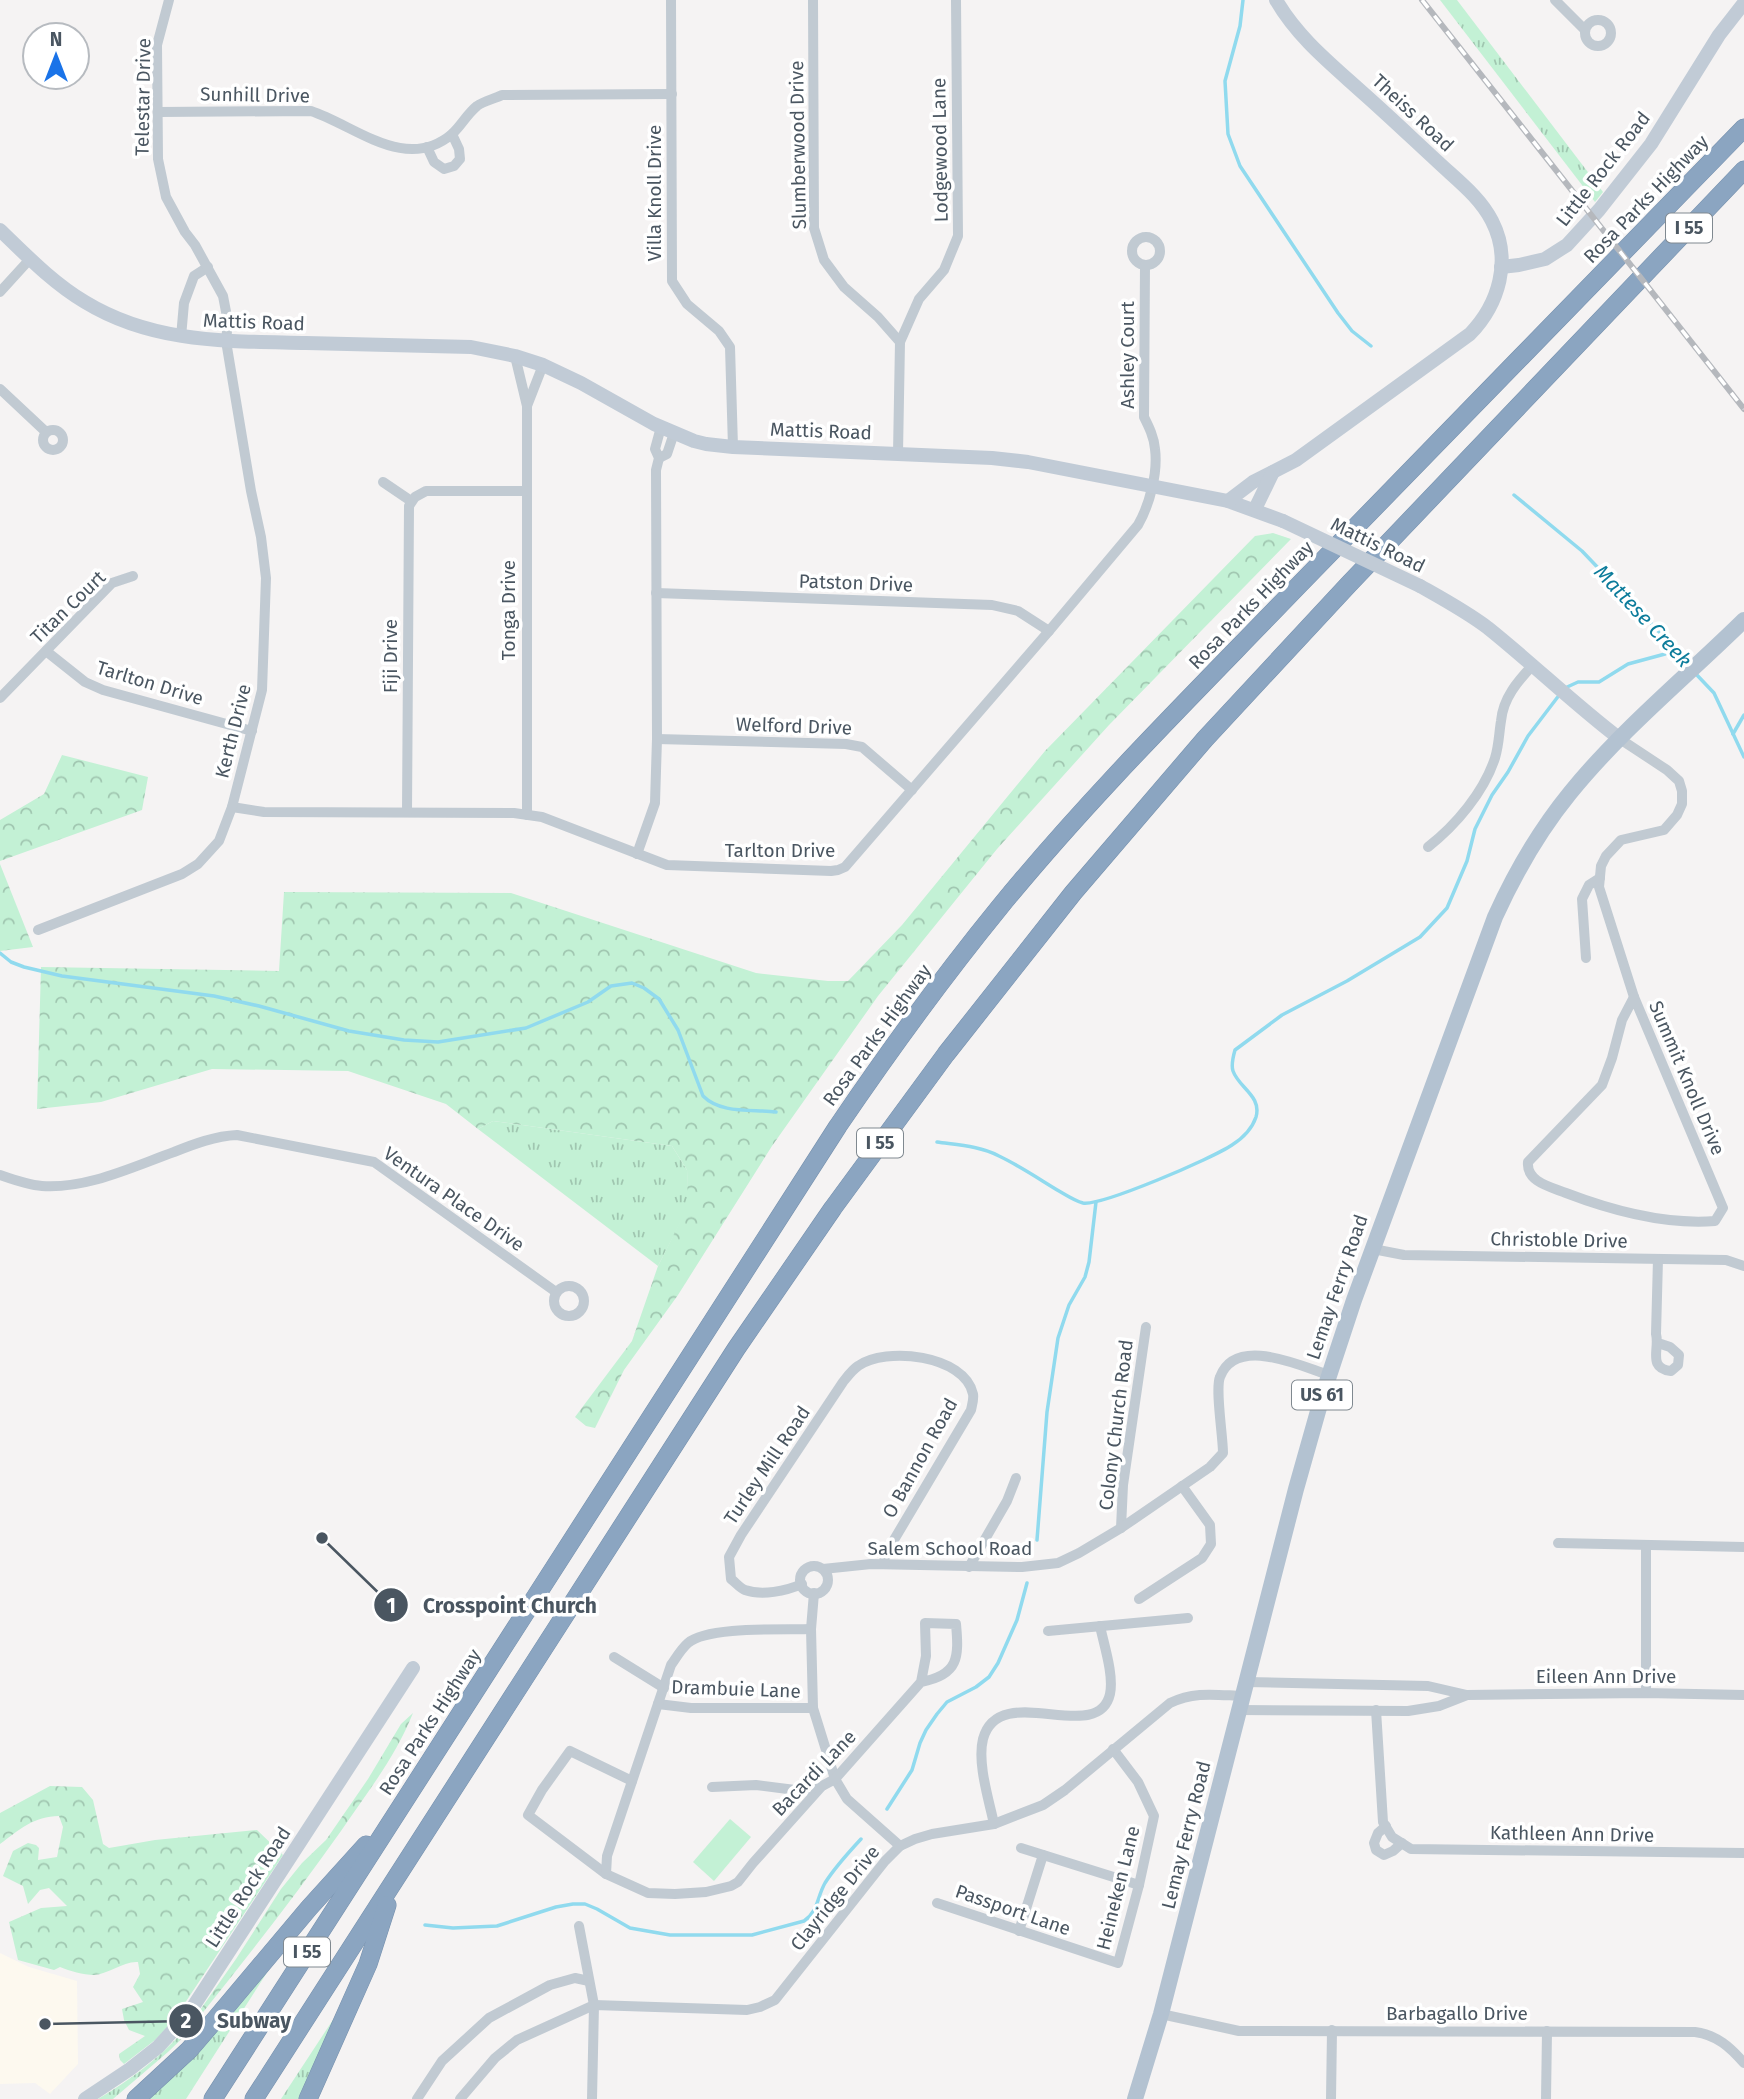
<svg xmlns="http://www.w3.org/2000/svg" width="1744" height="2099" font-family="'Fira Sans',sans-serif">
<defs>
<pattern id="grass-tufts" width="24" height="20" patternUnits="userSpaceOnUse" patternTransform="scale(1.75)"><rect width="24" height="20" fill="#c3f1d5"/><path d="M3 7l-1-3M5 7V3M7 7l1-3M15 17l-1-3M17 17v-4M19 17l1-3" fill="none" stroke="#a0c6b0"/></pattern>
<pattern id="forest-crowns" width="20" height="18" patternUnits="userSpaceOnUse" patternTransform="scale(1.75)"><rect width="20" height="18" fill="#c3f1d5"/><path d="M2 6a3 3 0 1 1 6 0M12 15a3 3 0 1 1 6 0" fill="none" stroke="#a0c6b0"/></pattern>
</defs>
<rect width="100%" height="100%" fill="#f5f3f3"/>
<polygon fill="#fdf9ef" points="0,1953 29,1967 77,1981 78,2064 50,2094 35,2083 0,2084"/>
<g fill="url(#grass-tufts)">
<polygon points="1440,0 1457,0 1603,192 1595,202"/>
<polygon points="493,1121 672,1146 687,1170 689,1206 658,1266 478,1129"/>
<polygon points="265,1969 268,1971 186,2099 147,2099"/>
<polygon points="340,2009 299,2099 281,2099"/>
<path d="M193 2020 198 2023 168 2052 113 2099H98C135 2077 166 2053 193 2020Z"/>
</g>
<g fill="url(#forest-crowns)">
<polygon points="1273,533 1291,539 1109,725 997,849 878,996 772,1146 678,1295 624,1370 595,1428 586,1426 575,1417 632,1341 658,1266 688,1206 687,1170 672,1146 493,1121 478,1129 446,1104 348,1071 212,1069 101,1102 37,1109 41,967 279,971 284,892 511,893 756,973 828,981 848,981 902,925 1045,751 1255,536"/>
<polygon points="62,755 148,777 142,810 0,861 0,820 44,794"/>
<polygon points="0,864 33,947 0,951"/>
<path d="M413 1713C396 1756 367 1793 341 1831 295 1896 246 1959 196 2021L193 2020 236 1959 281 1889 302 1863 326 1840 368 1779 401 1724Z"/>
<path d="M50 1786 82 1787 93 1800 103 1844 109 1848 155 1840 257 1830 283 1855 173 2021 155 2040 124 2064 120 2060 119 2054 145 2036 129 2030 124 2020 122 2009 143 2002 133 1987 140 1974 138 1962C123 1961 109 1974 94 1975 83 1975 70 1971 60 1967L54 1970 18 1960 9 1922 41 1908 67 1906 49 1888 40 1890 28 1904 23 1886 3 1876 13 1851 28 1843 36 1845 39 1848 38 1860 57 1857 63 1827 59 1816C34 1816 19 1830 0 1844V1813Z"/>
</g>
<polygon fill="#c3f1d5" points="730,1819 751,1837 714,1881 693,1862"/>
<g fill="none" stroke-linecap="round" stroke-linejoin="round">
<g stroke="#90daee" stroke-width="3.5">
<polyline points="1243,0 1240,26 1225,81 1228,134 1240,166 1338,313 1352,331 1371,346"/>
<polyline points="1514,495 1582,551 1664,637 1688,664"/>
<polyline points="1695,673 1714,693 1744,757"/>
<polyline points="1565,688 1578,682 1599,682 1628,664 1676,651"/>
<polyline points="1733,734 1744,715"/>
<path d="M0 953 11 962 24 967 62 976 214 996 259 1006 349 1031 404 1040 438 1042 526 1028 588 1002 611 986 632 983 644 988 659 999 678 1030 703 1096C721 1114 751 1109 776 1112"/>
<path d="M937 1142C958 1145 980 1146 999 1156 1020 1166 1039 1179 1059 1191 1066 1195 1075 1201 1083 1203 1102 1206 1213 1158 1232 1145 1243 1138 1252 1129 1256 1117 1262 1096 1239 1088 1233 1071 1231 1065 1233 1057 1235 1050L1282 1015 1347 981 1420 937 1447 908 1467 861 1475 829 1492 795 1508 772 1528 736 1560 694"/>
<polyline points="1037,1540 1047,1412 1058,1338 1069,1305 1085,1277 1089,1262 1096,1202"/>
<polyline points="887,1809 912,1770 920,1743 926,1730 937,1714 947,1702 976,1687 989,1677 998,1663 1017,1620 1027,1583"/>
<path d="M425 1925 453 1928 497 1926 556 1907 573 1904H585L597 1909 630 1928 670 1935H752L804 1921C818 1912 817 1897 825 1883 835 1867 848 1853 861 1839"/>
</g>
<defs>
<g id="highway">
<polyline points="136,2099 189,2050 214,2021 309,1908 366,1845"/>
<path d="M213 2099 838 1126C889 1051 942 978 999 908 1092 794 1197 691 1299 585 1447 432 1596 281 1744 128"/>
<polyline points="254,2099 736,1349 833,1208 946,1054 1073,893 1205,739 1349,584 1744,170"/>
<polyline points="308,2099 368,1964 387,1905"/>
</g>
</defs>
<use href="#highway" stroke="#7690ad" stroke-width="19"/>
<g stroke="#c1cad2" stroke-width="10">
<polyline points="671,0 672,281 687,304 719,331 730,347 733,447"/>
<polyline points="813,0 814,228 824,260 844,287 878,317 900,342"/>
<polyline points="1555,0 1585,30"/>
<circle cx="1598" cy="33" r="13"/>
<path d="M159 112 311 111C356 126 406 173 452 134 461 126 467 114 477 106 484 101 494 99 502 95L672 94"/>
<polyline points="427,147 434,162 444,169 454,166 460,159 459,149 452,134"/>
<circle cx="1146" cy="251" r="14"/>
<polyline points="0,292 30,259"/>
<polyline points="181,337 184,303 194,276 208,267"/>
<polyline points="515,356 527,406 527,815"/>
<polyline points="0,389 46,432"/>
<polyline points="527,406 543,365"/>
<circle cx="53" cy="440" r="10"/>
<polyline points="898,453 900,342 919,299 944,270 958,236 956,0"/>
<polyline points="659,458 667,454 674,433"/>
<polyline points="383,482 411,501"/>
<polyline points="656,593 992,605 1018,611 1049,631"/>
<polyline points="46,651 85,682 103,690 252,731"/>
<polyline points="0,698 112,583 133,576"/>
<polyline points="657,739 846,744 862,747 912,790"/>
<polyline points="1620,739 1667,770 1679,781 1682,791 1682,804 1677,815 1664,830 1621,840 1606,856 1601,866 1599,887 1634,997"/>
<path d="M232 807 264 812 514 813 542 817 667 865 831 871 838 870 845 867 1049 631 1138 525C1150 504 1158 472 1155 449 1154 437 1149 427 1144 417L1145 265"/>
<polyline points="407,812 409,506 415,497 426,491 526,491"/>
<path d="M1428 847C1456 825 1484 792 1495 758 1499 745 1499 733 1501 721 1503 698 1518 681 1532 666"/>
<polyline points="637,854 655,803 657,739 656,470 659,458 655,449 661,427"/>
<polyline points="38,930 182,874 198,864 219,841 232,807 262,690 266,578 261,537 251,491 226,341 228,322 223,296 195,245 185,232 166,197 158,159 157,45 169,0"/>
<polyline points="1586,958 1582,899 1589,885 1600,878"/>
<path d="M1634 997 1723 1208 1715 1221C1664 1225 1613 1211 1566 1193 1551 1187 1526 1182 1528 1162L1602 1085 1612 1058 1622 1020Z"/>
<path d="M0 1175C14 1180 28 1185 42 1186 87 1189 132 1167 174 1152 194 1144 215 1136 237 1135L374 1162 556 1292"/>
<polyline points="1373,1249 1404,1255 1726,1260 1744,1266"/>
<path d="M1658 1259 1656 1334C1660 1349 1647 1368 1671 1371L1678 1365 1679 1355 1670 1347 1658 1343"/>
<circle cx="569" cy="1301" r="15"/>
<polyline points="1121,1528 1123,1485 1146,1327"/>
<polyline points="1558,1543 1744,1547"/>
<circle cx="814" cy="1580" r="14"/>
<polyline points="969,1567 1007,1501 1016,1478"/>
<path d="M823 1569 871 1564 1022 1567 1058 1563 1079 1553 1121 1528 1210 1467 1223 1453C1223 1436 1215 1389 1220 1377 1236 1335 1300 1366 1329 1375"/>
<path d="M802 1584C786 1591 762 1596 745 1590 740 1588 736 1583 731 1579L729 1557 741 1535 843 1382C847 1377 852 1370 858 1366 885 1346 965 1355 973 1394 974 1399 972 1405 971 1410L885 1555 884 1564"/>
<polyline points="814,1593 811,1629 813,1708 835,1779 847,1799 900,1846"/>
<polyline points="1139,1599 1202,1558 1211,1544 1210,1525 1182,1486"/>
<polyline points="1048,1631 1188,1618"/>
<polyline points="614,1657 664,1688"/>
<polyline points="1247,1682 1428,1686 1467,1695 1646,1693 1744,1695"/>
<polyline points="1646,1693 1646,1545"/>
<polyline points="658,1704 691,1708 813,1708"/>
<polyline points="1239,1710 1408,1711 1439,1706 1467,1695"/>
<polyline points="1376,1710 1383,1822 1392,1837 1411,1849 1744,1853"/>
<path d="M632 1781 570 1751 542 1790 528 1815 606 1874 648 1893 675 1894 706 1892 731 1886 738 1882 753 1863 822 1786 835 1779 921 1682 926 1656 925 1623 956 1624C959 1657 959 1675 921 1682"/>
<polyline points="712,1787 756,1785 803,1791 822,1786"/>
<path d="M994 1824C989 1800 977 1763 983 1739 999 1679 1098 1747 1110 1694 1114 1675 1104 1645 1100 1626"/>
<polyline points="1386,1826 1378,1833 1374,1843 1376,1850 1384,1855 1393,1851 1402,1843"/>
<polyline points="1021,1848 1139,1885"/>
<path d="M606 1874 607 1856 671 1665C676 1658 681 1649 688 1643 707 1626 784 1630 811 1629"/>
<polyline points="937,1903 1118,1963 1139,1885 1154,1816 1138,1782 1113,1749"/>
<polyline points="579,1926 594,2005 592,2099"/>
<polyline points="1019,1931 1043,1855"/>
<path d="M1161 2014 1239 2031 1695 2032C1717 2035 1730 2047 1744 2063"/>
<polyline points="417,2099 442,2061 489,2018 550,1985 575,1978 589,1981"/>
<path d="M460 2099 495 2058 517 2040 594 2005 747 2010 760 2007 775 2000 885 1861 900 1846 915 1839 932 1834 994 1824 1043 1805 1065 1790 1170 1703C1195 1691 1216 1695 1243 1696"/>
<polyline points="1331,2099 1332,2030"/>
<polyline points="1546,2099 1547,2031"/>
</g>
<g stroke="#c1cbd6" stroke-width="14">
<path d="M0 230C27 256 53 283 85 302 154 344 229 341 306 343 361 344 416 346 471 347L515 356 543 365 581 383 654 424 694 441 706 444 733 447 992 458 1028 462 1228 501 1283 521"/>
<polyline points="1501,267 1519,265 1545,259 1567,245 1599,210 1651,144 1719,35 1744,3"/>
<path d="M1228 501 1253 482 1296 460 1470 334C1499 304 1512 260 1492 221 1480 197 1457 180 1438 162 1413 139 1389 116 1363 93 1331 64 1298 38 1276 0"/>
<polyline points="1255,509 1273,472"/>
<path d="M1420 586C1443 599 1467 612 1488 628 1533 664 1574 704 1620 739"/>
<polyline points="85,2099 130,2069 158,2047 189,2013 413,1668"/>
</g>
<path stroke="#b3c2d1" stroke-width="16" d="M1135 2099 1161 2014 1296 1489 1322 1397 1354 1300 1495 917C1515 873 1539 831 1570 793 1621 730 1686 677 1744 620"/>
<use href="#highway" stroke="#8ba5c1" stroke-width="18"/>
<defs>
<polyline id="rail" points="1422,0 1744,409"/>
</defs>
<use href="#rail" stroke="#b5b8bd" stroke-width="6"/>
<use href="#rail" stroke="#fff" stroke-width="3.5" stroke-dasharray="10" stroke-linecap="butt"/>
<polyline stroke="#c1cbd6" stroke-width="14" points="1283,521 1420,586"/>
</g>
<g text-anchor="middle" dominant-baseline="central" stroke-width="7" stroke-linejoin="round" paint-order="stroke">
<g fill="#fff" stroke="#808990" stroke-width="2">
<rect x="1666" y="213.5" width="46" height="29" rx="5"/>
<rect x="857" y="1128.5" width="46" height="29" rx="5"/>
<rect x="1292" y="1380.5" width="60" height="29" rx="5"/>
<rect x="284" y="1937.5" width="46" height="29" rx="5"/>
</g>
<g font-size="18" font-weight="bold" fill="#4a5661">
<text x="1689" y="228">I 55</text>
<text x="880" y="1143">I 55</text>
<text x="1322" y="1395">US 61</text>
<text x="307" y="1952">I 55</text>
</g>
<g font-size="19" fill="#4a5661" stroke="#fff">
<text transform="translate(255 95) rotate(1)">Sunhill Drive</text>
<text transform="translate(143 97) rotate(-89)">Telestar Drive</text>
<text transform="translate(1413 113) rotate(43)">Theiss Road</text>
<text transform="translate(798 145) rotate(-91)">Slumberwood Drive</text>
<text transform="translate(940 150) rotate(-91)">Lodgewood Lane</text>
<text transform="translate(1603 169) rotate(-52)">Little Rock Road</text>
<text transform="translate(654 193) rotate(-90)">Villa Knoll Drive</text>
<text transform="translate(1646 199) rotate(-46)">Rosa Parks Highway</text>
<text transform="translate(254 322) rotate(2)">Mattis Road</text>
<text transform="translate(1127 355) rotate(-90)">Ashley Court</text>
<text transform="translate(821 431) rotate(2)">Mattis Road</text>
<text transform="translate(1378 545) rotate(26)">Mattis Road</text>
<text transform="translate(856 583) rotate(2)">Patston Drive</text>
<text transform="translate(1251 605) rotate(-46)">Rosa Parks Highway</text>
<text transform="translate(68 607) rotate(-44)">Titan Court</text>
<text transform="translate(508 610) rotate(-90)">Tonga Drive</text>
<text transform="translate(390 656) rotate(-90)">Fiji Drive</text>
<text transform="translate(150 683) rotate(17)">Tarlton Drive</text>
<text transform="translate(794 726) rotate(2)">Welford Drive</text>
<text transform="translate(233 731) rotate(-76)">Kerth Drive</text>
<text x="780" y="850">Tarlton Drive</text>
<text transform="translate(877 1035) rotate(-54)">Rosa Parks Highway</text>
<text transform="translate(1687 1078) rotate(67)">Summit Knoll Drive</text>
<text transform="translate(454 1199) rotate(35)">Ventura Place Drive</text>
<text transform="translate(1559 1240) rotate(1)">Christoble Drive</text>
<text transform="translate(1337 1287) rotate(-71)">Lemay Ferry Road</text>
<text transform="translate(1116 1425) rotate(-83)">Colony Church Road</text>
<text transform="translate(920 1458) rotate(-61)">O Bannon Road</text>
<text transform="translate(767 1465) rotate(-56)">Turley Mill Road</text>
<text x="950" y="1548">Salem School Road</text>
<text x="1606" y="1676">Eileen Ann Drive</text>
<text transform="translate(736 1689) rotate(2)">Drambuie Lane</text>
<text transform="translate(430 1722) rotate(-57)">Rosa Parks Highway</text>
<text transform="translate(814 1773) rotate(-46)">Bacardi Lane</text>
<text transform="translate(1572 1834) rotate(1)">Kathleen Ann Drive</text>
<text transform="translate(1186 1835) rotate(-76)">Lemay Ferry Road</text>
<text transform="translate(248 1887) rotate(-57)">Little Rock Road</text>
<text transform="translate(1118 1888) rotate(-76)">Heineken Lane</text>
<text transform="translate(835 1898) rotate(-51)">Clayridge Drive</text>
<text transform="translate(1013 1910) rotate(19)">Passport Lane</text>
<text x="1457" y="2013">Barbagallo Drive</text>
</g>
<g font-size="21" font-style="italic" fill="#0c7c9b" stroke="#fff">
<text transform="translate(1643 616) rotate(47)">Mattese Creek</text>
</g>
</g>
<path fill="none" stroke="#4a5661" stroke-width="2.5" d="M322 1538L391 1605M45 2024L186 2021"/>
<g fill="#4a5661" stroke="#fff" stroke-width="2.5">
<circle cx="322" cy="1538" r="7"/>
<circle cx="45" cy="2024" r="7"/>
<circle cx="391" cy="1605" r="18"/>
<circle cx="186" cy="2021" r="18"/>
</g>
<g font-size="21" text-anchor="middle" font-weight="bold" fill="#fff">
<text x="391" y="1613">1</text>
<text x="186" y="2028">2</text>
</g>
<g font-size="21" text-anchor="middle" font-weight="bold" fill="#4a5661" stroke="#fff" stroke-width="7" stroke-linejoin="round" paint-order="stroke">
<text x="510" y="1613">Crosspoint Church</text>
<text x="254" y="2028">Subway</text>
</g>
<g transform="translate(56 56)"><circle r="33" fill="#ffffff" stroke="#b7bbc0" stroke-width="2"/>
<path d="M0-5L12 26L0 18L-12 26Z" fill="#1a73e8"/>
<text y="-10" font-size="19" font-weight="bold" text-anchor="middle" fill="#4a5661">N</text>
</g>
</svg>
